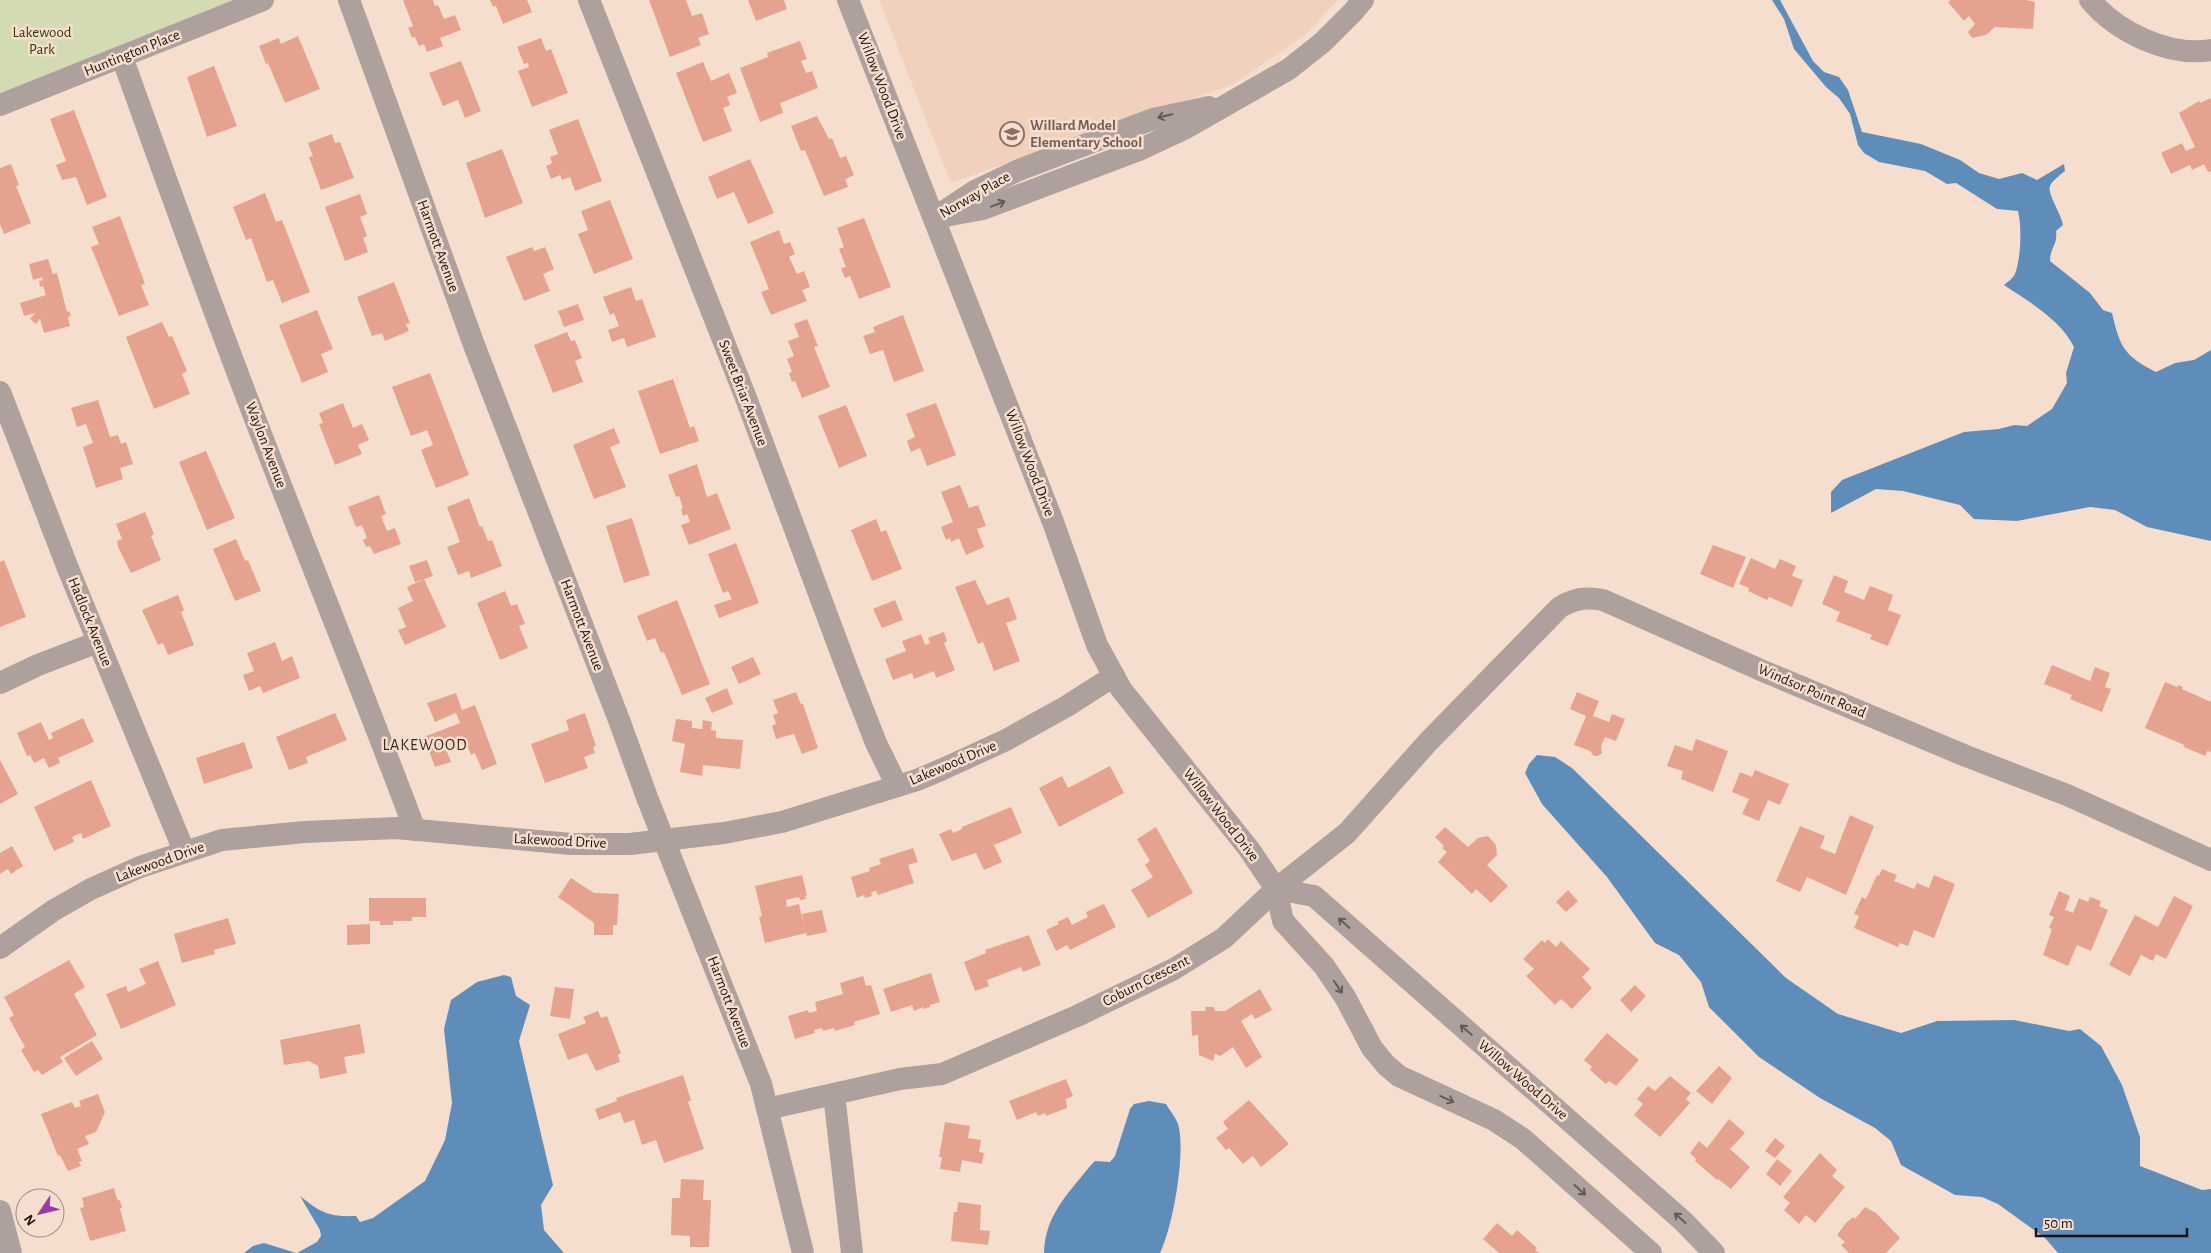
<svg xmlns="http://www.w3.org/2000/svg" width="2211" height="1253" font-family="'Alegreya Sans',sans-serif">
<rect width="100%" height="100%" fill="#f6dece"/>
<polygon fill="#f1d1be" points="879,0 1338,0 1305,35 1234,84 951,183"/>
<polygon fill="#d3dbb3" points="0,0 263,0 0,102"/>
<g fill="#5f8db9">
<path d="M1772 0H1780L1813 61 1824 72 1839 77 1848 90 1862 132 1921 144 1960 160 1979 173 1999 179 2022 173 2037 180 2064 164 2065 171C2060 175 2052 181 2050 186 2047 194 2061 213 2063 225L2056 231C2058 244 2050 248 2050 261L2090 293 2103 310 2112 313C2120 347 2124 356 2156 372L2175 363 2194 360 2211 350V541L2147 527 2115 510 2090 507 2017 521 1974 519 1960 505 1903 491 1876 489 1831 513V492L1842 480 1964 432 1999 429 2014 425 2027 426 2052 409 2067 383 2066 373 2074 347C2060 319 2029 302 2004 285 2008 282 2013 278 2015 274 2021 258 2022 227 2018 211L1997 209 1956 183 1947 184 1925 171 1879 162 1864 153 1858 145 1850 114 1839 98 1826 87 1794 49 1784 19Z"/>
<polygon points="1537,755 1555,757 1572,768 1786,978 1838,1014 1901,1033 1937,1021 2014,1020 2069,1031 2080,1029 2101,1046 2122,1085 2140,1137 2140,1166 2202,1190 2211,1189 2211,1253 2058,1253 2045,1238 1998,1204 1982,1197 1955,1195 1901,1165 1891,1141 1875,1128 1820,1098 1759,1057 1709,1007 1701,982 1679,955 1655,943 1607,877 1542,804 1525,773 1529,764"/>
<path d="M504 975 511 977 516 996 530 1005 519 1041 553 1185 541 1205 544 1230 564 1253H297L317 1242 321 1236 320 1230 300 1196C321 1213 329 1217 356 1216L360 1222 373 1218 425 1181 445 1140 452 1103 444 1029 451 1000 477 982Z"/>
<path d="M1149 1101 1166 1104C1170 1111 1178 1120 1179 1128 1185 1157 1173 1226 1160 1253H1044C1045 1215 1068 1194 1090 1166L1095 1161 1110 1162 1115 1156 1130 1109 1134 1104Z"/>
<polygon points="264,1243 296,1253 244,1253 253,1246"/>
</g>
<g fill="#e5a38f">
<polygon points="403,0 433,0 435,6 438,5 444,19 455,15 461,30 440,38 443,46 427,52 424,44 419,46 415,37 412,38 408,28 413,26"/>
<polygon points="490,0 527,0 532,12 503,24 496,6 493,7"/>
<polygon points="649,0 686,0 692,16 702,13 709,34 698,38 701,45 670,57"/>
<polygon points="748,0 784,0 787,9 756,21"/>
<polygon points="1951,0 2026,0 2035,2 2033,29 1995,27 1986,35 1972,38 1968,32 1975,24 1969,16 1964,21 1948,2"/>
<polygon points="298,36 320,89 285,103 268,63 266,64 259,46 279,38 281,44"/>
<polygon points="541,38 546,51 551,49 568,93 532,107 518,71 529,67 528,63 524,64 517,47"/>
<polygon points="800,41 807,59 801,61 806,73 812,71 818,88 780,103 783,113 760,122 740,68 768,57 767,53"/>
<polygon points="461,61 481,111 465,118 458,100 443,106 429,73"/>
<polygon points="703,62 711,81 729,73 737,93 727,97 730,105 723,108 732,131 703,142 676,73"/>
<polygon points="214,66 237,126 207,137 187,77"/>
<polygon points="2211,98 2211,171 2208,172 2204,164 2192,170 2190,165 2171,174 2161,153 2182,143 2186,151 2195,147 2179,113 2199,101 2200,103"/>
<polygon points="74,110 107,197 87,205 76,177 62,180 56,165 66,161 50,119"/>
<polygon points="817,116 829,139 832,138 840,158 846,156 854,175 845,179 848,187 824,196 805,150 801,151 791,126"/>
<polygon points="578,119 602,181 575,191 570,177 562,180 560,175 551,179 546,166 552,163 550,157 558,154 549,130"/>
<polygon points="332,134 335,143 340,142 354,178 321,190 309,157 313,156 308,143"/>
<polygon points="502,149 523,203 485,218 466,163"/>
<polygon points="750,159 774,213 748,224 734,192 717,199 708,177"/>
<polygon points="11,164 19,185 16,186 31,223 4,234 0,224 0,168"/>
<polygon points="265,193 276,222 282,220 310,292 282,303 273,280 267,282 251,238 246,240 233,207"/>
<polygon points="360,194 367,214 360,217 367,236 363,238 368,252 345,261 325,207"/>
<polygon points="610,200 633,259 594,274 578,234 588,230 581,211"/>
<polygon points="120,216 145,284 141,285 149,305 119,316 91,247 99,244 92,227"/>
<polygon points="864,218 891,287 859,299 850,276 845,278 841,268 846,267 839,249 844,247 837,228"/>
<polygon points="779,230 784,244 790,242 795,254 789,257 797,274 804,271 810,287 802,290 807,301 771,315 761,292 769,289 750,242"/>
<polygon points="532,247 534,251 545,247 554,269 543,274 550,291 524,301 506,257"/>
<polygon points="48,259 53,274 57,273 67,312 69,311 71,316 68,317 70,326 44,333 40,319 36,324 30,319 35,313 24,316 20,303 46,295 43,286 40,287 39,281 43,280 42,277 33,280 29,264"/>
<polygon points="394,282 410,323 406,324 409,331 385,341 382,333 372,336 357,297"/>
<polygon points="631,287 636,301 642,299 656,337 627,347 624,338 612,342 608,330 619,326 614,313 610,315 603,297"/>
<polygon points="578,304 584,320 564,327 558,311"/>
<polygon points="317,310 333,349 321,354 328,372 302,383 279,325"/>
<polygon points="903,315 924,371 894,382 883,350 870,354 863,336 875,332 873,327"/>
<polygon points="807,319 818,346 814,347 830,387 802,398 795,381 792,382 789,373 792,372 787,359 794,356 788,341 799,337 794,324"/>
<polygon points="162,322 169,337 172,336 187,371 182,374 190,394 154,409 126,337"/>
<polygon points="567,332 571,341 575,340 582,358 575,361 583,382 553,393 534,345"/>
<polygon points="430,373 469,475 436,488 421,450 433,445 427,430 411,436 392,387"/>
<polygon points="673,379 690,428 694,426 699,441 660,454 638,391"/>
<polygon points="98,400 110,437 118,435 121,444 126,442 133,464 120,468 123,479 96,488 83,447 93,443 86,424 77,427 71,408"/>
<polygon points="343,403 353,428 362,424 369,440 358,445 362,454 335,465 319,424 323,423 319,413"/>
<polygon points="936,403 956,455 927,466 920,448 911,452 907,441 915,437 906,414"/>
<polygon points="846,405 867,456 839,468 818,416"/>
<polygon points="614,428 620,443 610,447 626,487 594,499 573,445"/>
<polygon points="206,451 235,518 207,530 179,462"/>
<polygon points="697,464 707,497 717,493 731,529 689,545 681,525 690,522 687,514 683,516 681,509 683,508 679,496 676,497 668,475"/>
<polygon points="960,485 969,508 978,505 986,526 977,529 984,547 966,555 959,538 951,542 950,538 946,540 941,527 953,522 941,492"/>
<polygon points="379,495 386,514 381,516 387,531 395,528 401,544 374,554 370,546 366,547 363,540 367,538 362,525 356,527 348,507"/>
<polygon points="469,498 480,527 482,526 488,541 492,540 502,566 471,578 469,571 458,575 447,547 460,542 447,507"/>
<polygon points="145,512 154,534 151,536 161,560 131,573 118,547 117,541 122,539 116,524"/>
<polygon points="632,518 650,575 624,583 606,526"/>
<polygon points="876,519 881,532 886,530 902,569 872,581 851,530"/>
<polygon points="236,539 245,561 248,560 261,591 235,601 213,549"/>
<polygon points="736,543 759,603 719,618 714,605 732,599 728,591 723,593 708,554"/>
<polygon points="1713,545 1746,557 1733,588 1700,574"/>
<polygon points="1751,558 1775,569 1780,559 1796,566 1792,576 1803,580 1792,607 1769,597 1767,600 1748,591 1749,588 1739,584"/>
<polygon points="4,560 26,617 0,627 0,562"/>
<polygon points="427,560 433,576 415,582 409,566"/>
<polygon points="1834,575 1848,581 1844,592 1864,600 1870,586 1893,595 1888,610 1901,615 1888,646 1870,639 1872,635 1836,621 1840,612 1822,604"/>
<polygon points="424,579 446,627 405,645 398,630 406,627 398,608 413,601 407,587"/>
<polygon points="975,580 987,605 1009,597 1017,619 1006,623 1020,661 994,671 983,642 978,644 955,587"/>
<polygon points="505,591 511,606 517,604 525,624 519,626 528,648 500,660 477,603"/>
<polygon points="178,595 184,610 181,612 194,645 168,655 163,643 158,645 142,610"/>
<polygon points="677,600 710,684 682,695 664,652 661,653 655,638 647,641 637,616"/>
<polygon points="895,600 903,620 882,628 873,609"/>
<polygon points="944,632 947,641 944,643 955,670 936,678 934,671 914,679 912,673 893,680 885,659 906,651 902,641 921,634 925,645 930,643 928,638"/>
<polygon points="275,642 282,661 292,656 300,678 263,693 260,686 249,691 243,675 254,671 247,653"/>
<polygon points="753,657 761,674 739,684 731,667"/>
<polygon points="2052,665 2090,681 2095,667 2110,673 2105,687 2111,689 2102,712 2070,699 2072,695 2044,684"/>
<polygon points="2165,682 2177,687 2178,685 2183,687 2182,689 2211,702 2211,752 2207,751 2205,756 2184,747 2184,745 2145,728"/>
<polygon points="727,688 733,704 712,713 705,698"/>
<polygon points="796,692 801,704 803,704 818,748 802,754 794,734 776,739 772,726 776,724 773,715 778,713 773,700"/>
<polygon points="1577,692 1599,701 1593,716 1609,722 1612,714 1625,719 1616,741 1605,737 1601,746 1602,753 1598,756 1594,756 1590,751 1574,745 1586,716 1570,709"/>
<polygon points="456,693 462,710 475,705 497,764 482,770 475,753 471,755 465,740 445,747 451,762 435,767 424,737 460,723 456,713 435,722 427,703"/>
<polygon points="335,713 347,740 306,757 308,763 289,770 276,737"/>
<polygon points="585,713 596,746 593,747 595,753 584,757 588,768 545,783 531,744 569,730 566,720"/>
<polygon points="83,718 94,742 58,758 60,763 49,768 44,758 34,763 30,755 27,756 17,733 41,722 49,740 53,738 51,733"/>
<polygon points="676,719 692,721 692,728 702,729 703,720 712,722 711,730 716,731 716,738 743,740 740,769 703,765 702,776 680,772 685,744 672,741"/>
<polygon points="1696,739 1728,751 1713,792 1681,779 1683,771 1667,766 1675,745 1692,751"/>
<polygon points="244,742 253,768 204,784 196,758"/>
<polygon points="0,760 18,794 0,804"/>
<polygon points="1110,766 1124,793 1059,827 1039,788 1062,776 1068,788"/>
<polygon points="1755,770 1789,784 1780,805 1768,800 1759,821 1742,814 1749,799 1732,792 1740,772 1752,777"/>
<polygon points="91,780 111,826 83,839 81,833 72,837 74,842 54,851 34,807"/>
<polygon points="1011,807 1022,833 994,845 1002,862 984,870 976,853 952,861 939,834 951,829 953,833 962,829 962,827"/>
<polygon points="1850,815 1874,826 1846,895 1807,877 1800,892 1776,881 1800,826 1825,836 1820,848 1835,854"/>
<polygon points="1156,827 1193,893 1148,918 1131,890 1153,877 1145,865 1150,861 1137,839"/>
<polygon points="1445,827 1468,847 1478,838 1488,836 1496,845 1497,855 1487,865 1508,886 1491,903 1476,889 1472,894 1438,862 1447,852 1442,848 1444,846 1435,837"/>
<polygon points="12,846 23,866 11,874 8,869 0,874 0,853"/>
<polygon points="913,848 918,862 908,865 914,883 878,895 876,891 871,892 872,896 865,898 864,895 857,898 851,877 870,871 869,868 881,864 879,859"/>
<polygon points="1882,869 1897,875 1894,881 1914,889 1917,883 1929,888 1934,875 1955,884 1934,938 1914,930 1908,946 1900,943 1898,947 1854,928 1859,916 1854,914 1862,897 1866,899 1877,875 1879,876"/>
<polygon points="802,875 807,895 805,896 806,899 800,900 799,897 786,900 787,907 799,904 804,926 802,914 822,910 827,932 807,936 806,933 765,943 759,917 762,916 755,886"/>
<polygon points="571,878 594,893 619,894 617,925 613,925 613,935 594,935 594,923 558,897"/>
<polygon points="1568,890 1578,901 1566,912 1556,902"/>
<polygon points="2059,891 2070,896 2065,910 2073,913 2079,898 2088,902 2090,897 2101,901 2099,906 2108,910 2091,951 2077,945 2068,966 2043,955 2052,929 2049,928 2054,917 2049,915"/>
<polygon points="2174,896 2193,906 2166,959 2156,954 2153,961 2141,955 2130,976 2109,965 2135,915 2158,927"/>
<polygon points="369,898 426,898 426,917 412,917 412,921 393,921 393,925 380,925 380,921 369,921"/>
<polygon points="1104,904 1116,927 1070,950 1067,945 1056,951 1046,930 1059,924 1057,922 1068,917 1072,925 1088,917 1086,912"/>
<polygon points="228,918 236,944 214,950 215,954 182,963 174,934"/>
<polygon points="370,924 370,944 347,945 347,925"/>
<polygon points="1029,935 1041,965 1023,972 1021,967 987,980 989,986 975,991 964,962 986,953 985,950"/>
<polygon points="1548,939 1556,947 1561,941 1590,969 1582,977 1592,988 1572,1009 1561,999 1555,1005 1526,976 1534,969 1523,959 1542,940 1545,943"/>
<polygon points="69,960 85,987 74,994 97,1035 60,1057 63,1062 42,1075 38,1070 34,1072 21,1050 25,1047 9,1018 14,1015 4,997"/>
<polygon points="158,961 176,1005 121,1029 106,994 126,986 128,992 146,984 139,969"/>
<polygon points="931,973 940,1002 930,1005 930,1007 924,1009 923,1007 914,1011 912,1005 891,1012 883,989"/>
<polygon points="863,976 866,986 871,985 880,1014 854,1022 855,1025 835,1031 834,1028 823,1031 822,1028 814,1030 815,1033 795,1039 788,1016 808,1010 809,1013 817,1011 815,1002 843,994 840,983"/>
<polygon points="1635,985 1646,996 1631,1012 1620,1000"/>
<polygon points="555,987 574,989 570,1019 550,1016"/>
<polygon points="1260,989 1272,1010 1255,1019 1252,1014 1241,1021 1262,1057 1246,1068 1233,1047 1220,1056 1215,1054 1213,1061 1199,1055 1198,1035 1192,1036 1191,1011 1206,1011 1205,1007 1214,1007 1215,1011 1225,1011"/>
<polygon points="598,1011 601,1018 607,1016 621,1053 618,1055 620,1062 596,1071 587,1053 568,1060 558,1034 586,1023 583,1017"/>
<polygon points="360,1024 365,1053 344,1057 347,1073 320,1079 318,1066 309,1061 284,1065 280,1040"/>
<polygon points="1607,1033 1639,1060 1616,1086 1609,1081 1606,1084 1590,1070 1592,1067 1584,1060"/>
<polygon points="92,1041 103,1059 76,1076 64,1058"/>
<polygon points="1719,1066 1732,1078 1712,1104 1696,1091"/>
<polygon points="683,1075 691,1100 688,1102 704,1149 664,1163 656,1140 642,1145 634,1120 624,1123 620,1112 599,1120 595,1109 617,1101 616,1098"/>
<polygon points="1670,1076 1691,1093 1686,1099 1690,1103 1660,1137 1634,1115 1643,1104 1637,1099 1648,1086 1655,1091"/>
<polygon points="1066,1079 1073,1096 1066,1099 1067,1108 1046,1116 1045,1113 1038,1116 1036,1112 1017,1120 1009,1101"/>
<polygon points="98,1094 105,1112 96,1132 85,1136 89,1144 77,1149 82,1161 79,1162 81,1166 68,1171 60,1155 58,1156 41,1114 72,1102 75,1108 81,1106 79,1101"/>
<polygon points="1249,1100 1289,1144 1261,1167 1253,1156 1243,1164 1229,1148 1226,1150 1216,1138 1228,1129 1223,1122"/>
<polygon points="1729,1119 1745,1133 1730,1149 1750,1167 1731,1189 1718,1179 1717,1180 1695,1161 1696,1159 1690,1153 1699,1141 1707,1148"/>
<polygon points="945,1122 970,1126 968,1138 981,1140 979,1152 984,1153 982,1164 962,1160 960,1172 940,1169 942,1157 939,1157"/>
<polygon points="1775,1138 1785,1146 1775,1158 1765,1151"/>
<polygon points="1820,1153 1837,1170 1832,1176 1845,1187 1815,1223 1806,1215 1799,1224 1784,1210 1790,1203 1783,1197"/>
<polygon points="1777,1159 1792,1171 1780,1186 1766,1174"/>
<polygon points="681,1179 704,1180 703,1200 711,1200 709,1247 690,1247 690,1236 671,1235 672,1198 680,1198"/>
<polygon points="114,1188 117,1199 120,1201 122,1207 120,1209 126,1231 90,1241 80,1208 84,1207 82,1198"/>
<polygon points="958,1202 981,1205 980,1230 990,1231 988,1245 951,1241 954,1212 957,1212"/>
<polygon points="1865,1207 1876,1213 1900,1238 1886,1253 1849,1253 1841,1245 1845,1242 1837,1235 1846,1223 1853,1217 1855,1219"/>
<polygon points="1497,1223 1512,1236 1517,1230 1537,1248 1535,1250 1539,1253 1499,1253 1483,1239"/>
</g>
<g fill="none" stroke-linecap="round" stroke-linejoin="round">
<g stroke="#ada09d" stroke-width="22">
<polyline points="349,0 474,345 619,720 648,800 761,1084 803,1253"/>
<polyline points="589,0 744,393 849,674 876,743 897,786"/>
<polyline points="848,0 1053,522 1097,645 1121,689 1249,849 1276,889 1283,921 1324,966 1345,997 1372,1048 1386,1065 1399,1076 1494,1120 1523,1139 1651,1253"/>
<path d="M2090 0C2117 32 2168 57 2211 50"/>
<path d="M122 57C165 177 208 297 254 416 307 554 363 691 415 830"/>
<polyline points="0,105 263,0"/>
<polyline points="943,212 975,191 1019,170 1153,119 1209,107"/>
<polyline points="934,218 983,209 1139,150 1186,128 1289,69 1323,42 1353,12 1363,0"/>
<polyline points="0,392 67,566 184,851"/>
<polyline points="0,683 38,665 98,642"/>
<polyline points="1276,889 1314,896 1683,1221 1714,1253"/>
<polyline points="0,948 54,910 91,889 140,867 222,840 305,832 396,828 571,844 630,844 724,833 782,822 917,780 943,769 1006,740 1067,706 1114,676"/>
<polyline points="834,1094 852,1253"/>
<path d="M767 1109 900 1079 942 1074 1077 1016 1174 969 1224 938 1276 889 1347 833 1428 742 1560 607C1576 598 1586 597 1603 600L1763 671 1966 756 2067 795 2211 860"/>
<polyline points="0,1211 11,1253"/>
</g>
</g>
<defs><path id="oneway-shaft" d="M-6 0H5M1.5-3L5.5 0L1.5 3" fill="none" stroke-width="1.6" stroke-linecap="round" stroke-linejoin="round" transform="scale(1.25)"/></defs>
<g stroke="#645a56">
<use href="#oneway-shaft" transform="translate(1165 116) rotate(167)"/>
<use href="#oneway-shaft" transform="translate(998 204) rotate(-21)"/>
<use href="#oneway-shaft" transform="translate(1344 923) rotate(-138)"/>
<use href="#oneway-shaft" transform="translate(1338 987) rotate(56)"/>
<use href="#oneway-shaft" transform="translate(1466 1030) rotate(-140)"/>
<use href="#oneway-shaft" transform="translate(1447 1099) rotate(25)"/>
<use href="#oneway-shaft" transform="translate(1580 1190) rotate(42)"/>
<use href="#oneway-shaft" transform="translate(1680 1218) rotate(-138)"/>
</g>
<defs>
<symbol id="school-ring" viewBox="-11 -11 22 22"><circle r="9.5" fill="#f6dece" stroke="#8d6e63" stroke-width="1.5"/><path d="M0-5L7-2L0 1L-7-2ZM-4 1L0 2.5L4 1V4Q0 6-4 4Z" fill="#8d6e63"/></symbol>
</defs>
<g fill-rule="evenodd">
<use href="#school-ring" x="998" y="120" width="28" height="28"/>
</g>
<g text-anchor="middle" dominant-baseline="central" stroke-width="5" stroke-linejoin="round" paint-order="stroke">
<g font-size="15" fill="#353a0a" stroke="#f6dece">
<text x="42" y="32">Lakewood<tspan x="42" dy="17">Park</tspan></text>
</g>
<g font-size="15" fill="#1c140f" stroke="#f6dece">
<text transform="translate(132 53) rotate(-22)">Huntington Place</text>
<text transform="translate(882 86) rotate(69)">Willow Wood Drive</text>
<text transform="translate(975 195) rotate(-30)">Norway Place</text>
<text transform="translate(438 246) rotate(70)">Harmott Avenue</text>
<text transform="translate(743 393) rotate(69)">Sweet Briar Avenue</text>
<text transform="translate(266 445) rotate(69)">Waylon Avenue</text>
<text transform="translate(1030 463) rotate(69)">Willow Wood Drive</text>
<text transform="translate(90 622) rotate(68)">Hadlock Avenue</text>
<text transform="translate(582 625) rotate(69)">Harmott Avenue</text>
<text transform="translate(1812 691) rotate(23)">Windsor Point Road</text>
<text transform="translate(953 763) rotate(-23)">Lakewood Drive</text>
<text transform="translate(1221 815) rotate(52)">Willow Wood Drive</text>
<text transform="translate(560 841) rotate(3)">Lakewood Drive</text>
<text transform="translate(160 862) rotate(-20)">Lakewood Drive</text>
<text transform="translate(1146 981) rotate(-27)">Coburn Crescent</text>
<text transform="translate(729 1002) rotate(69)">Harmott Avenue</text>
<text transform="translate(1523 1080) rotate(41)">Willow Wood Drive</text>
</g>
<g font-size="15" font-weight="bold" fill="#785e54" stroke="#f6dece" text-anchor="start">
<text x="1030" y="125">Willard Model<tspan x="1030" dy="17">Elementary School</tspan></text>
</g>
<g font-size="16" letter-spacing="1" fill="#3b291d" stroke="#f6dece">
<text x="425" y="745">LAKEWOOD</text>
</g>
</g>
<g transform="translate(40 1213) rotate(235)"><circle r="24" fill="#f6dece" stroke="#9f8d82"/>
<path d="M0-4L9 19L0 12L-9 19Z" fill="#9a3ba3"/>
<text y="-8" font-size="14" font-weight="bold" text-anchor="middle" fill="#1c140f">N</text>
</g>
<path d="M2036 1228v8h151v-8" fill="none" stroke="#1c140f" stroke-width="2.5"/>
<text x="2044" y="1228" font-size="15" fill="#1c140f" stroke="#f6dece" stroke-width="4" paint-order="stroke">50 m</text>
</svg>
